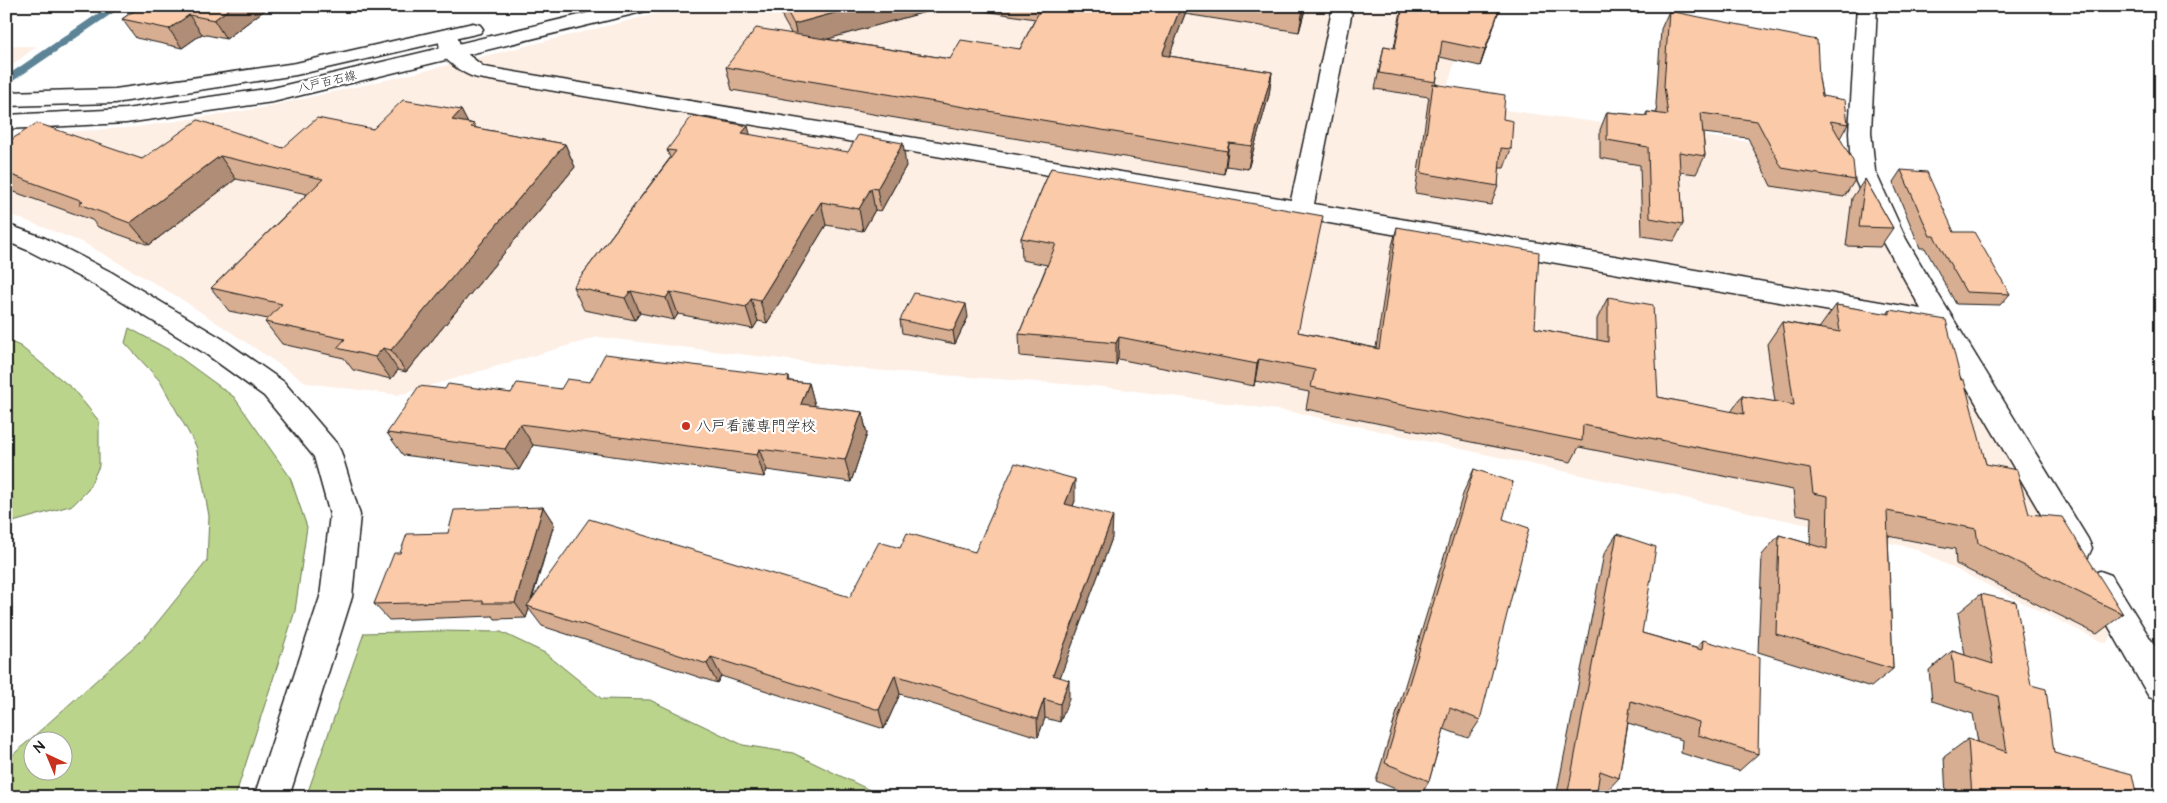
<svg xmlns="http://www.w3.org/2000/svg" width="2167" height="803" font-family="'Architects Daughter','Klee One',sans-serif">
<rect width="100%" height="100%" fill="#fff"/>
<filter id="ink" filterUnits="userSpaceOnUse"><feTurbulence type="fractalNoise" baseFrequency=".02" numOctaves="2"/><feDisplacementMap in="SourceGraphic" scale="10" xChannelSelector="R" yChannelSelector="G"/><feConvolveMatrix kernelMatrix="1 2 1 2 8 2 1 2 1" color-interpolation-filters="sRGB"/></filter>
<g filter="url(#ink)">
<g fill="#feefe5">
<polygon points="688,6 1471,6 1443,102 1842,154 1870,213 2115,628 2106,644 1913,548 1293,412 1105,387 873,370 598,337 398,395 307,383 178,297 84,243 6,213 6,136 137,127 261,108 395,78"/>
<polygon points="6,46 37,46 6,70"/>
</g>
<g fill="#bad48b" stroke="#6b7854" fill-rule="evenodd">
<path d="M129 328 171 351 234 397 290 477 307 527 295 611 235 797H6V761L148 634 207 561 209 516 196 446 160 381 125 343ZM32 740H62V770H32Z"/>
<polygon points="6,340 20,346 73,389 99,421 99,466 88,490 73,505 6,524"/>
<polygon points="436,631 501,632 545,653 602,699 650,700 743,745 793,753 884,797 306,797 364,633"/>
</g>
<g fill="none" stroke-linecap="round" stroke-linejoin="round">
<polyline stroke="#5c8396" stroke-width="8" points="6,81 116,6"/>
<defs>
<g id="minor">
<path d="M1333 6H1353L1314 204 1921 309 1882 239 1851 171 1849 132 1857 6H1877L1871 132 1875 171 1906 239 1938 294 2088 539 2092 548 2088 557 2077 561 2066 557 1927 319 1924 324 1915 326 1301 218 478 78C467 76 450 65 443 55 439 50 439 41 438 35L441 31 448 29 455 31 462 50 484 67 1291 200Z"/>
<polygon points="6,224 45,238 111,272 221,338 284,382 337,444 341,452 360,515 352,597 289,797 254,797 320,597 330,515 314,457 264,396 203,352 93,284 27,250 6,241"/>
<polygon points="2100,571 2111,575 2161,656 2161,701 2149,697 2085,585 2089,575"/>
</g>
<g id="major">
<polygon points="617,6 653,6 650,10 273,102 126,123 6,129 6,115 126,109 273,88"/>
<polygon points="473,23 480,25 483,29 480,33 296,75 115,103 6,106 6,92 115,89 296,63"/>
</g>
</defs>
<use href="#minor" stroke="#1c1c1c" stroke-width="3"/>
<use href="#major" stroke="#1c1c1c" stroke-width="3"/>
<use href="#minor" fill="#fff" fill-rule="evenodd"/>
<use href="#major" fill="#fff" fill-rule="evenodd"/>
</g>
<g fill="#d7ae91" stroke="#1c1c1c">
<polygon points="141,6 270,6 226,39 202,34 182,48 136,38 122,19"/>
<polygon points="780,6 947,6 826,39 950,59 1020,49 1035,19 952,6 1306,6 1299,32 1185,14 1169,56 1272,72 1269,95 1248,169 1226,166 1224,174 732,90 726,67 791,33 783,19"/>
<polygon points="1402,6 1484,6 1494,26 1480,66 1440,57 1436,84 1503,119 1511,149 1504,168 1499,168 1498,186 1491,205 1415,193 1428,103 1429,97 1375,89 1384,46 1394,48"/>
<polygon points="1669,11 1819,78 1822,96 1848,124 1840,138 1855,180 1844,197 1771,186 1748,138 1703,133 1705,156 1696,174 1680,172 1683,224 1674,241 1642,236 1640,165 1600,158 1600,130 1607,112 1645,116 1647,112 1657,113 1656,104 1661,29"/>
<polygon points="461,110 467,122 474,124 476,128 565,144 575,167 406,372 398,370 391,379 353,370 344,358 282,344 265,322 268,319 229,311 211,288 307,194 236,179 149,245 98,227 92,220 6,189 6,143 142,159 283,148"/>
<polygon points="750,135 906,166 881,211 875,210 863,231 826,225 767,323 758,321 753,329 678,314 674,320 640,313 635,320 584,310 573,287 670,158 667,150"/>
<polygon points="1051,168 1298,332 1376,348 1391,250 1397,227 1535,328 1597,340 1597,319 1608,297 1658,397 1731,412 1742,396 1775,402 1767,344 1782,322 1820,328 1820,327 1836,305 1887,314 1890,310 1961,380 1986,464 2029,514 2123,614 2097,634 1956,564 1955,549 1888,536 1893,669 1871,687 1758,652 1762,555 1779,535 1810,544 1811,517 1796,514 1793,490 1579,447 1571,462 1306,409 1309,392 1255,381 1254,386 1118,359 1116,365 1020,356 1019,334 1047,265 1022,260 1021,238"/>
<polygon points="1901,170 1954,232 2010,294 2000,305 1956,304 1925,248 1920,248 1893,182"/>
<polygon points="1865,179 1893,228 1880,247 1846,246 1852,198"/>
<polygon points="968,317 955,344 902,333 900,320"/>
<polygon points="789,377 790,381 809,383 815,406 862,412 867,434 851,482 767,470 764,477 533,445 519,470 403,455 387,433 445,389 511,393 561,389 590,382"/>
<polygon points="1474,469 1503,519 1480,720 1468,738 1444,729 1429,781 1420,797 1415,797 1376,781 1464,491"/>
<polygon points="1075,501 1073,506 1112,538 1060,677 1069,699 1060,722 1045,718 1038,737 900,694 884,729 721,676 717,683 542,626 529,609 526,618 495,619 493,616 389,620 374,604 400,553 448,533 543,507 554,524 532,600 850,597 900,548 975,552"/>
<polygon points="1617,534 1642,633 1696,648 1703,640 1758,754 1739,771 1681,753 1682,740 1628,723 1619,778 1603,795 1596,792 1596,797 1556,797 1604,554"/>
<polygon points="1981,594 2031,685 2054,753 2137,797 1946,797 1944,757 1968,739 1978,742 1973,714 1932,701 1929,670 1952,651 1965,655 1958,613"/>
</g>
<g fill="#af8d76" stroke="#1c1c1c">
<polygon points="233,6 270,6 226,39 214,20"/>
<polygon points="860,6 947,6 799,47 794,24"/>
<polygon points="1181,6 1185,6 1185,14 1161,78 1162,55"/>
<polygon points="1303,6 1306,6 1299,32 1303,9"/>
<polygon points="1499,10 1494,26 1480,66 1485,50"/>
<polygon points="189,15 202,34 182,48 169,29"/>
<polygon points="1272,72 1269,95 1248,169 1252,146"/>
<polygon points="461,110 473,133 452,120"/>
<polygon points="748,126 754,149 742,133"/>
<polygon points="903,143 906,166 881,211 877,189"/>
<polygon points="1229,143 1226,166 1224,174 1227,151"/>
<polygon points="565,144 575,167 406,372 391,350"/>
<polygon points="220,156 236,179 149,245 130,223"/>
<polygon points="871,188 875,210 863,231 859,209"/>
<polygon points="821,202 826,225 767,323 760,301"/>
<polygon points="631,291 640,313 635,320 625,298"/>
<polygon points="670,292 678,314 674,320 666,298"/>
<polygon points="751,299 758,321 753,329 746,307"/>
<polygon points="966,304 968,317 955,344 953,331"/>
<polygon points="1119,337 1118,359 1116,365 1116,343"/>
<polygon points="383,348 398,370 391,379 375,357"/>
<polygon points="1259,359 1255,381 1254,386 1257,364"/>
<polygon points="809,383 815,405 807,426 801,404"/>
<polygon points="862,412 867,434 851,482 845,460"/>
<polygon points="520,424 533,445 519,470 505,449"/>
<polygon points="759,449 767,470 764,477 757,455"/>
<polygon points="1075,479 1075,501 1065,525 1065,504"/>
<polygon points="543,507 554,524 529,607 527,606 529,609 526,618 515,603"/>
<polygon points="1113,516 1112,538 1054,694 1053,675"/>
<polygon points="711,657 721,676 717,683 707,664"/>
<polygon points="895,675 900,694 884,729 879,710"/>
<polygon points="1069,680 1069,699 1060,722 1060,704"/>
<polygon points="1044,699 1045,718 1038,737 1037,719"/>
</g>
<g fill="#facaa9" stroke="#1c1c1c">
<polygon points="141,6 233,6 214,20 189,15 169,29 122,19"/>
<polygon points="784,6 860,6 794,24"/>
<polygon points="1042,6 1181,6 1162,55 1272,72 1252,146 1229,143 1227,151 726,67 756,28 950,59 961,40 1020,49"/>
<polygon points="1282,6 1303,6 1303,9"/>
<polygon points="1403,6 1484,6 1499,10 1485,50 1442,41 1436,82 1379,73 1384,46 1395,48"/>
<polygon points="1669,11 1817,40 1819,78 1822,96 1845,100 1848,124 1830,121 1853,161 1855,180 1782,168 1757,121 1701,113 1705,156 1679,152 1683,224 1650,218 1648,147 1607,140 1607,112 1647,116 1647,112 1668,115 1664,86"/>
<polygon points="1433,84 1505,95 1503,119 1513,121 1511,149 1501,148 1498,186 1421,173"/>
<polygon points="403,100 461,110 452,120 474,124 471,127 565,144 391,350 383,348 375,357 337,348 345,339 265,322 282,304 211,288 323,179 220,156 130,223 79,204 83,201 6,173 6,143 37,123 142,159 198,120 283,148 317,118 373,129"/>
<polygon points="692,116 748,126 742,133 848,152 858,135 903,143 877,189 871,188 859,209 821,202 760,301 751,299 746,307 670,292 666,298 631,291 625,298 573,287 676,151 667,150"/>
<polygon points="1051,168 1323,216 1298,332 1379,349 1397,227 1539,252 1535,328 1608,342 1608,297 1653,305 1658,397 1744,414 1742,396 1794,405 1782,322 1840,332 1836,305 1890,314 1890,310 1946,320 1961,380 1964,380 1986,464 2017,470 2029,514 2062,517 2123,614 1978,543 1976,529 1887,511 1893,669 1776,634 1779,535 1827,549 1828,496 1813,493 1810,469 1583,425 1582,441 1311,387 1315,370 1259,359 1257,364 1119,337 1116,343 1019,334 1056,244 1021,238"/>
<polygon points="1901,170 1927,172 1954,232 1974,232 2010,294 1966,292 1934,236 1930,236"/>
<polygon points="1865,179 1893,228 1859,227"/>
<polygon points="914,293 966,304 953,331 900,320"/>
<polygon points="605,354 789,377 788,381 809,383 801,404 862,412 845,460 759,449 757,455 520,424 505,449 387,433 419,386 445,389 448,384 511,393 517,383 561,389 567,379 590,382"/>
<polygon points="1015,463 1075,479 1065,504 1113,516 1053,675 1069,680 1060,704 1044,699 1037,719 895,675 879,710 711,657 707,664 527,606 589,519 850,597 879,542 900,548 907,533 975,552"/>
<polygon points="1474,469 1513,482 1503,519 1529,528 1480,720 1450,708 1429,781 1385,763"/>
<polygon points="543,507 515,603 483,603 483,601 374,604 394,553 400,553 407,534 448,533 454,510"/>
<polygon points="1617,534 1656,547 1642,633 1702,650 1703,640 1760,657 1758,754 1698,735 1699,722 1631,701 1619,778 1600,771 1596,797 1567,797"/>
<polygon points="1981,594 2016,602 2031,685 2046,689 2054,753 2132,774 2137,797 1972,797 1968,739 2007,752 1998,696 1955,683 1952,651 1993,664"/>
</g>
</g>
<circle fill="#c8321e" stroke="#fff" stroke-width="2" cx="686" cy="426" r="5"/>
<g text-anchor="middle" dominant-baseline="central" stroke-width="4.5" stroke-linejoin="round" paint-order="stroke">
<g font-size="12" fill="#1c1c1c" stroke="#fff">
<text transform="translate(327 82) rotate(-13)">八戸百石線</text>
</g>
<g font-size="15" fill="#1c1c1c" stroke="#fff" text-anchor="start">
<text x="696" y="426">八戸看護専門学校</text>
</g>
</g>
<rect width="2167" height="803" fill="none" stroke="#fff" stroke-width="25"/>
<rect x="12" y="12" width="2142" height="778" fill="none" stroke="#1c1c1c" stroke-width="2" filter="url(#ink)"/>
<g transform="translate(48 756) rotate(316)"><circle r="24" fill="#ffffff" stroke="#a4a4a4"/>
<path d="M0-4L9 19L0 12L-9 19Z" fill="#c8321e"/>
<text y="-8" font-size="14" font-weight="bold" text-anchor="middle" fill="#1c1c1c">N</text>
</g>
</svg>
